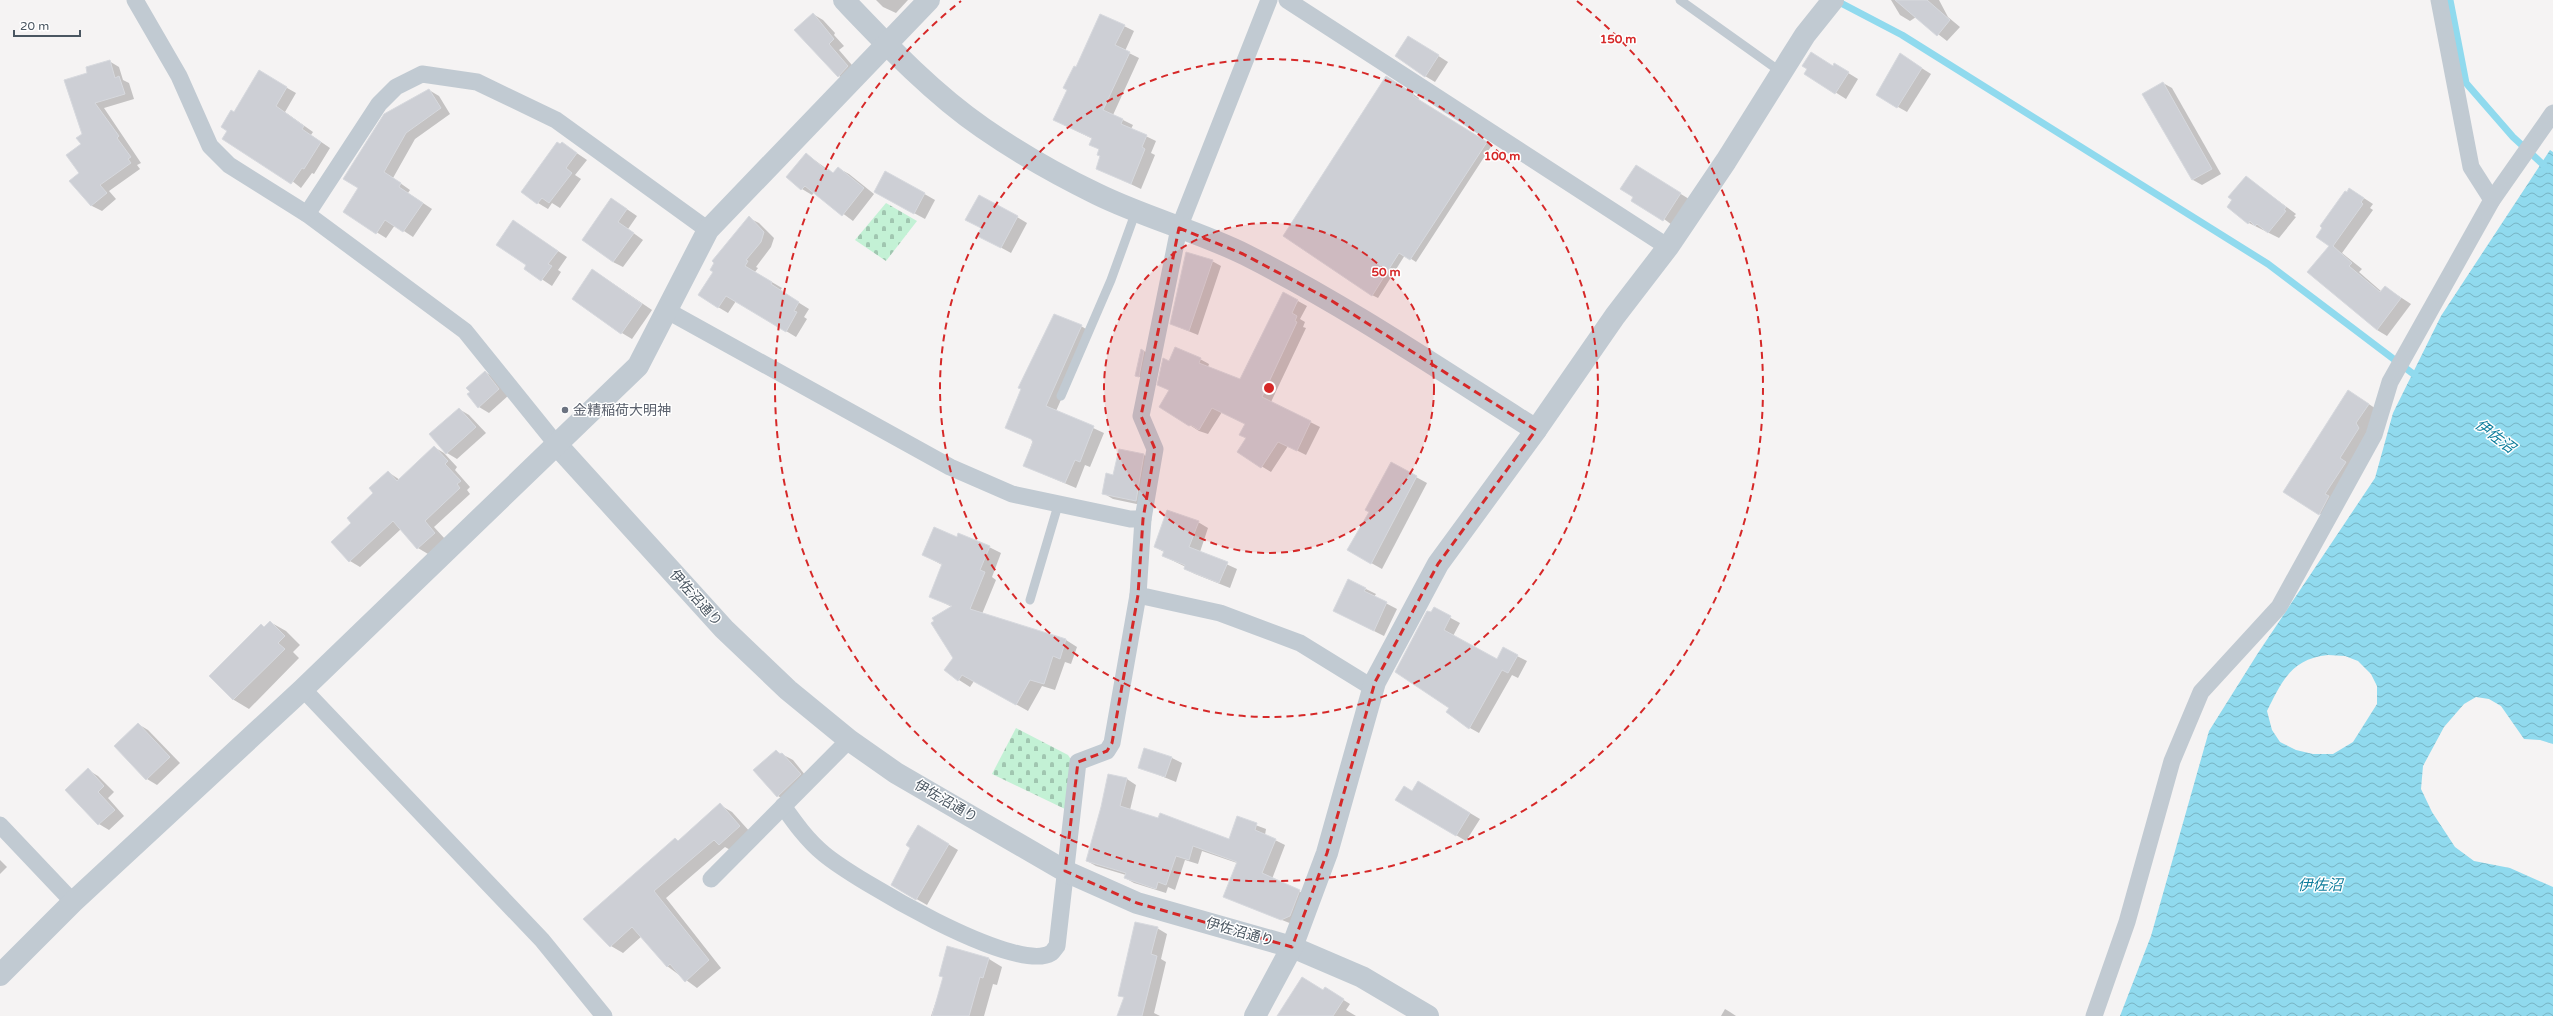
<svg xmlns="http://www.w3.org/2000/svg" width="2553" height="1016" font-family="'Varela Round','Noto Sans JP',sans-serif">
<defs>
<pattern id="cemetery-stones" width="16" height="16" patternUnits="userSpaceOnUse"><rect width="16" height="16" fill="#c3f1d5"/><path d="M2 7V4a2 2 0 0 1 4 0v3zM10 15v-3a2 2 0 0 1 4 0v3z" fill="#a0c6b0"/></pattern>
<pattern id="water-waves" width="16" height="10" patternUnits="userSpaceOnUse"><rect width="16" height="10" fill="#90daee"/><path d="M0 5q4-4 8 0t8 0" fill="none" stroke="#78b4c4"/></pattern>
</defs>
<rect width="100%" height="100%" fill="#f5f3f3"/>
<g fill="url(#cemetery-stones)">
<polygon points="886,203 917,221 886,261 855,240"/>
<polygon points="1016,728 1068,755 1072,761 1067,810 992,774"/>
</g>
<path fill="url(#water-waves)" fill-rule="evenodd" d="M2550 150 2553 152V744L2540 740 2524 739 2501 706 2489 699 2476 697 2464 704 2444 727 2423 766 2421 789 2432 812 2455 847 2474 861 2510 868 2553 887V1016H2120L2151 936 2209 731 2258 653 2375 478 2393 413 2441 316ZM2328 655 2345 656 2358 661 2371 674 2377 686V704L2353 742 2333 754H2313L2296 750 2280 742 2272 730 2267 711C2282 681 2291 659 2328 655Z"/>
<g fill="#0003">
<polygon points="876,0 908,0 896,13 883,7"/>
<polygon points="1891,0 1939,0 1948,17 1960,27 1947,41 1916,17 1910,21 1900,15"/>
<polygon points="813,14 823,20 835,33 834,35 844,46 839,50 858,72 849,82 839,76"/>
<polygon points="1124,26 1134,31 1125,51 1139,58 1113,115 1133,125 1131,129 1156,141 1151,153 1155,155 1141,189 1097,168 1101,156 1100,150 1090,144 1093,139 1064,125 1077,68"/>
<polygon points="1418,43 1448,62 1435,82 1425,76"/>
<polygon points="1909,60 1931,74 1907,112 1877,95"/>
<polygon points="109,61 119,67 123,80 129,83 134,99 104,108 141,163 137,165 140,169 109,191 116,199 102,211 92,206 71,181 80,173 89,73"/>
<polygon points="1833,67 1845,71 1858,79 1846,99 1805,73"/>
<polygon points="259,72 296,93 285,112 313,132 311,135 330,148 314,174 312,173 301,188 228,130 234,113"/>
<polygon points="1391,80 1419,98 1418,100 1492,145 1416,262 1405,255 1378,298 1372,295"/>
<polygon points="2163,83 2172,88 2221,174 2202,185 2193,180 2143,94"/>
<polygon points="429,90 439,96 450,114 415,139 393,178 410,190 408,193 432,209 413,237 395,225 386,238 344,212"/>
<polygon points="562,143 587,160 575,175 581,179 560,208 552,203 548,209 538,203"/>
<polygon points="806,154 834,174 838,168 849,174 874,194 853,221 814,192 812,195 802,189"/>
<polygon points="886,172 935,200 925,219 875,192"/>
<polygon points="1645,172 1689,199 1672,225 1635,197"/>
<polygon points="2246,177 2296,214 2294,216 2296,217 2279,238 2249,223 2228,206"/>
<polygon points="2350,189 2373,204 2370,208 2373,210 2342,253 2362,269 2359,272 2382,292 2385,287 2411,304 2387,336 2377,330 2331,246"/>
<polygon points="612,199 637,216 628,229 643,240 623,267 613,262"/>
<polygon points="1017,217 1027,223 1011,253 989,241 982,228"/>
<polygon points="749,218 759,223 774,238 771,247 756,267 758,268 755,272 782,288 780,291 809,309 804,317 807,319 796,337 736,301 728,313 718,307"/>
<polygon points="513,221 567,257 558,270 561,272 552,286 525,268 527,265"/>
<polygon points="1212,261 1221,266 1198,335 1171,324"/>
<polygon points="593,270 652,310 632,339 622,333"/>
<polygon points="1298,301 1307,306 1300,319 1305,322 1303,327 1306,328 1271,402 1320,427 1306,455 1288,446 1271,472 1238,452 1247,438 1246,424 1222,412 1208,434 1199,431 1160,406 1170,391 1159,385 1170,362 1200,359 1209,364 1208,367 1240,380"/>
<polygon points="1081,326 1091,332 1056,411 1104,433 1090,467 1085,465 1076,488 1024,466 1033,440 1006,428 1022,389"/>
<polygon points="1144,351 1154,357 1147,381 1136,375"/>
<polygon points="485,372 495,378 509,395 489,413 479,407"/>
<polygon points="2361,399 2381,412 2332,521 2284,492"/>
<polygon points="459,409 469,415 486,433 457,459 447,453"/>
<polygon points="434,447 444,453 457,467 455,470 470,487 467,490 470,494 434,527 445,539 428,554 418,548 401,529 360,567 350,561 353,523 388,472 400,480"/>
<polygon points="1144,455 1154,461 1146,506 1113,499 1103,493 1114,476"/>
<polygon points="1416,477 1427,483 1382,569 1348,550 1370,512"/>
<polygon points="1198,522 1208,528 1200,552 1237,569 1230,588 1195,574 1185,569 1186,567 1163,556 1164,552 1155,547"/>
<polygon points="957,538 989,547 1001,553 992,577 996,580 982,614 1066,640 1077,647 1071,664 1065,662 1055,690 1042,686 1028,711 974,681 970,687 959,680 954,658 952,607 930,596 942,565 924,555"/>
<polygon points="1366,589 1376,594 1374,597 1397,609 1384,636 1334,611"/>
<polygon points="1434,609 1460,623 1453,636 1497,661 1517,656 1527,661 1518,678 1512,675 1479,733 1470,728 1450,708 1432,614"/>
<polygon points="270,622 286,631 300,645 293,652 299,658 249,709 234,700 211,676"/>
<polygon points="138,724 148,730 180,763 157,785 147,779"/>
<polygon points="776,751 793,760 810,781 788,802 778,796 755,770"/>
<polygon points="1172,758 1182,763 1176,782 1139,767"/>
<polygon points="88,770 98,776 114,792 108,798 124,816 109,830 99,824 66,790"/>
<polygon points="1109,775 1127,779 1136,785 1130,810 1230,841 1237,818 1266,829 1265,835 1285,845 1272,879 1309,896 1292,924 1225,897 1237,863 1202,851 1198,864 1185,860 1175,890 1168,887 1166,893 1134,883 1125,878 1126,875 1096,866 1087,861 1102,808"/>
<polygon points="1418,782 1480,819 1466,841 1397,800 1413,792"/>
<polygon points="720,805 732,812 751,833 732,851 725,847 666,898 721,968 697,988 667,966 642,936 623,953 611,946 585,919 675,839 679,841"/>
<polygon points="918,826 958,850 927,905 892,885 912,848"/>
<polygon points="0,860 7,867 0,874"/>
<polygon points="1157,928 1167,934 1161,959 1166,962 1154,1013 1160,1016 1118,1016 1125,998 1119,995"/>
<polygon points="989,959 1002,967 997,985 993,984 984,1016 931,1016 944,978 940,975"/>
<polygon points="1323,991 1331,992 1350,1004 1346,1010 1356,1016 1283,1016"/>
<polygon points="1725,1009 1730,1012 1736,1016 1721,1016"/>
</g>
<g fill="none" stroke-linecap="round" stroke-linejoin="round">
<g stroke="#90daee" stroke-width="7">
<polyline points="1835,0 1902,35 2268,264 2420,379"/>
<polyline points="2450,0 2466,83 2513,137 2548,169"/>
</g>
</g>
<g fill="#cdcfd5" stroke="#d7d9de">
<polygon points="1895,0 1927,0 1950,20 1937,36"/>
<polygon points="813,13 834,39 829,44 848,66 838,77 794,30"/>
<polygon points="1100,14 1125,25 1115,45 1130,52 1103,110 1123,119 1121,124 1147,135 1142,147 1145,149 1131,184 1096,169 1100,156 1097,155 1099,149 1089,145 1092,138 1053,120 1067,90 1063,88 1074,66 1076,67"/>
<polygon points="1408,36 1439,55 1425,77 1395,56"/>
<polygon points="1811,52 1833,66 1834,63 1849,72 1835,94 1804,74 1807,69 1802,66"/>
<polygon points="1900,53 1922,68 1897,108 1876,95"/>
<polygon points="110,60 115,78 119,76 125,94 95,103 119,136 117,138 131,157 128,159 131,163 100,185 107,193 91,206 69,181 79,173 66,155 81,144 76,138 82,134 64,80 87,73 86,67"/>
<polygon points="259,70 287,87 276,106 304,126 302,129 321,142 304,169 302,168 291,184 222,139 227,131 221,127 231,110 234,112"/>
<polygon points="1386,76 1414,94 1413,96 1487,142 1410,260 1399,253 1372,296 1283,236"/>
<polygon points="2163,82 2212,169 2192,180 2142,94"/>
<polygon points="429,89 441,108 406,133 384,172 401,183 399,187 423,203 403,232 385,220 376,234 343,212 358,188 343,179 384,114"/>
<polygon points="557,142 560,144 562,142 577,153 566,168 572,173 549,203 542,198 537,204 521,192"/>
<polygon points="806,153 827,171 828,169 833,173 838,167 864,188 842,216 805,186 801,190 786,177"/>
<polygon points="1636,165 1681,193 1663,221 1631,201 1633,197 1620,189"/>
<polygon points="885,171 925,193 914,214 874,192"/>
<polygon points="2246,176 2286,207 2284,210 2286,211 2268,233 2257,224 2255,226 2250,221 2248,224 2227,207 2232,200 2228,197"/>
<polygon points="2349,188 2364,198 2361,202 2363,204 2333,246 2352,263 2349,266 2380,292 2385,286 2401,298 2377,330 2307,272 2329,246 2316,237 2322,228 2320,226 2345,191 2347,192"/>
<polygon points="979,195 1018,216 1001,248 977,236 981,228 965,220"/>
<polygon points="611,198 627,209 618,222 634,233 613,262 582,240"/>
<polygon points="749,216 764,232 761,242 746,260 748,261 745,266 772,282 771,284 799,302 794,311 797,312 786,332 726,296 718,308 698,295 713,272 710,270 714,263 712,261"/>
<polygon points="513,220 558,251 548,264 552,266 541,281 524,269 526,265 496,245"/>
<polygon points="1186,252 1213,260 1189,331 1170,324"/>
<polygon points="592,269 642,304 621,334 572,299"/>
<polygon points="1283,292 1298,300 1292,313 1297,316 1295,321 1297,322 1262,397 1311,421 1297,451 1278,442 1261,468 1237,452 1246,438 1239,435 1245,424 1212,408 1199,430 1191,425 1189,426 1159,407 1169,390 1157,385 1163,358 1169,361 1175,347 1201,358 1199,363 1240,379"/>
<polygon points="1054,314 1082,325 1046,406 1094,426 1080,462 1075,460 1065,483 1023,466 1033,442 1031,439 1005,428 1021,389 1018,388"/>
<polygon points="1141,349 1144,351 1139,377 1135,376"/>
<polygon points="485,371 499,389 478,408 467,394 470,392 466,388"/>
<polygon points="2348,390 2369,404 2356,423 2359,428 2340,458 2346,462 2325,494 2329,496 2319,515 2283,492"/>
<polygon points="459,408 476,427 446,454 429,434"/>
<polygon points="434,446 448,461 445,464 461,481 457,484 460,488 425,521 435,533 417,549 393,521 349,562 331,542 351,523 347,518 373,493 369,488 388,471 397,481"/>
<polygon points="1119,449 1144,454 1136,501 1102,494 1106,473 1113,475"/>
<polygon points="1391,462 1417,476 1371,564 1347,550 1369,512 1365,510"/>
<polygon points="1167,510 1199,521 1189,547 1228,562 1219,583 1184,569 1185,565 1162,556 1164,551 1154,547"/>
<polygon points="934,527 957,537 958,533 990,546 980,570 985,572 970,609 1066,639 1060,659 1053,656 1044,684 1030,680 1016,705 962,675 958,681 944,670 953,658 931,623 934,621 932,618 952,606 929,597 942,564 922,555"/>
<polygon points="1348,579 1366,588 1364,591 1387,602 1374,631 1333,611"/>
<polygon points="1434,607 1451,616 1444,630 1497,659 1503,647 1518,655 1508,673 1502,670 1469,729 1446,712 1449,708 1395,672 1427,611 1431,612"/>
<polygon points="270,621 285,636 278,643 285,649 233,700 209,676 261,624 264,627"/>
<polygon points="138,723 170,757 146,780 114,746"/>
<polygon points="1144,748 1172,757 1165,777 1138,768"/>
<polygon points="776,750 780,754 782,753 801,774 777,797 753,770"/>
<polygon points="88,768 104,786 98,792 115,810 98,825 65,790"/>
<polygon points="1108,774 1127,778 1120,806 1158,818 1160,813 1229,839 1237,816 1257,823 1255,830 1276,839 1262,873 1300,890 1290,916 1281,920 1223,897 1237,862 1193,846 1189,860 1176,856 1166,885 1158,882 1156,889 1124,878 1126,873 1086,861 1101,807"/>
<polygon points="1418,781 1470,813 1456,836 1395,800 1404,786 1412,791"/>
<polygon points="720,803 740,826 719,845 714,840 654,891 709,960 685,982 670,964 667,967 632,927 610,947 583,919 675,838 678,841"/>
<polygon points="918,825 949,844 916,900 891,885 910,848 906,845"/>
<polygon points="1135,922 1158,927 1151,954 1157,956 1142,1016 1117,1016 1124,997 1118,996"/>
<polygon points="947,946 989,958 983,978 980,977 969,1016 932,1016 943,977 939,976"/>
<polygon points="1302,977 1323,990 1325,987 1344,999 1333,1016 1277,1016"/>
</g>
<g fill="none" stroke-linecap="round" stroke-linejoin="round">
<g stroke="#c1cad2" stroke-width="9">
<polyline points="1680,0 1781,72"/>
<polyline points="1061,396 1111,280 1136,211"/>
<polyline points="1030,600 1059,502"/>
</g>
<g stroke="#c1cad2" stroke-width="17">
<polyline points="135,0 179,76 210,146 229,165 307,214 465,331 557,445"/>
<polyline points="1287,0 1668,247"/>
<polyline points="2439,0 2471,167 2492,200"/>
<polyline points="307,214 379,104 396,87 422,74 477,82 556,120 708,230"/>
<polyline points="666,310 950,467 1012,494 1130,519 1143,519 1138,595 1220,613 1300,643 1373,688"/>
<polyline points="1143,519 1155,449 1141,416 1179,228 1269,0"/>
<polyline points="303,689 542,940 604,1016"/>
<path d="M783 806C795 823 807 840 824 854 854 879 1016 975 1051 953 1053 952 1055 948 1057 946L1078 762 1107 751 1112 743 1138 595"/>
<polyline points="0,825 73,902"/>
<polyline points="711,879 849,740"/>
<polyline points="2094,1016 2127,922 2172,761 2201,692 2279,607 2374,435 2390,382 2492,200 2553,113"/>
</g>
<g stroke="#c1cad2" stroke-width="22">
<path d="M844 0C887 45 931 92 983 128 1019 153 1058 175 1097 194 1146 218 1198 231 1246 255 1347 306 1441 370 1536 430"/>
<polyline points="557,445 724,629 788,690 849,740 896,773 1065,871 1137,903 1292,947 1362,977 1428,1016"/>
<polyline points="0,975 73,902 303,689 638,366 708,230 929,0"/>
<polyline points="1255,1016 1292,947 1327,853 1375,682 1438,564 1536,430 1615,316 1668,247 1726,161 1805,35 1833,0"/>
</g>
</g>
<path fill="none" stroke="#d62828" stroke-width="3" stroke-dasharray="8 5" stroke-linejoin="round" d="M1179 228 1243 254 1332 301 1536 430 1438 564 1375 682 1327 853 1292 947 1137 903 1065 871 1078 762 1107 751 1112 743 1138 595 1143 519 1155 449 1141 416Z"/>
<circle cx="1269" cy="388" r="165" fill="#d62828" fill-opacity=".12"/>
<g fill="none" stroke="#d62828" stroke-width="2" stroke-dasharray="7 5">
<circle cx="1269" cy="388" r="165"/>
<circle cx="1269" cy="388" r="329"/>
<path d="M1577 1A494 494 0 1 1 961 1"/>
</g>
<circle fill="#6b7280" stroke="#fff" stroke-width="1.5" cx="565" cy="410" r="4"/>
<g text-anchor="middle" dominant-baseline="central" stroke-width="3" stroke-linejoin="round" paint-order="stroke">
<g font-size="14" fill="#5b616d" stroke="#fff" text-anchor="start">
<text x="573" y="410">金精稲荷大明神</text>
</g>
<g font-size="14" fill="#4a5661" stroke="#fff">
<text transform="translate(696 598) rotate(48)">伊佐沼通り</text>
<text transform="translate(946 801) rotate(30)">伊佐沼通り</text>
<text transform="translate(1240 932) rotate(16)">伊佐沼通り</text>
</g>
<g font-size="15" font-style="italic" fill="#0c7c9b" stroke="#fff">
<text transform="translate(2495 436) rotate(37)">伊佐沼</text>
<text x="2320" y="885">伊佐沼</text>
</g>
</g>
<circle cx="1269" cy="388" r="6" fill="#d62828" stroke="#fff" stroke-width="2"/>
<g font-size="12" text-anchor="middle" font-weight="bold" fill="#d62828" stroke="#fff" stroke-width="3" stroke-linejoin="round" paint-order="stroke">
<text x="1618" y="43">150 m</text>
<text x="1502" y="160">100 m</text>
<text x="1386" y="276">50 m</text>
</g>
<path d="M14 30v6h66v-6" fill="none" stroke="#4a5661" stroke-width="2"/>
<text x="20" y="30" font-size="12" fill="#4a5661" stroke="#ffffff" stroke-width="3" paint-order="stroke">20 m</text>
</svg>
